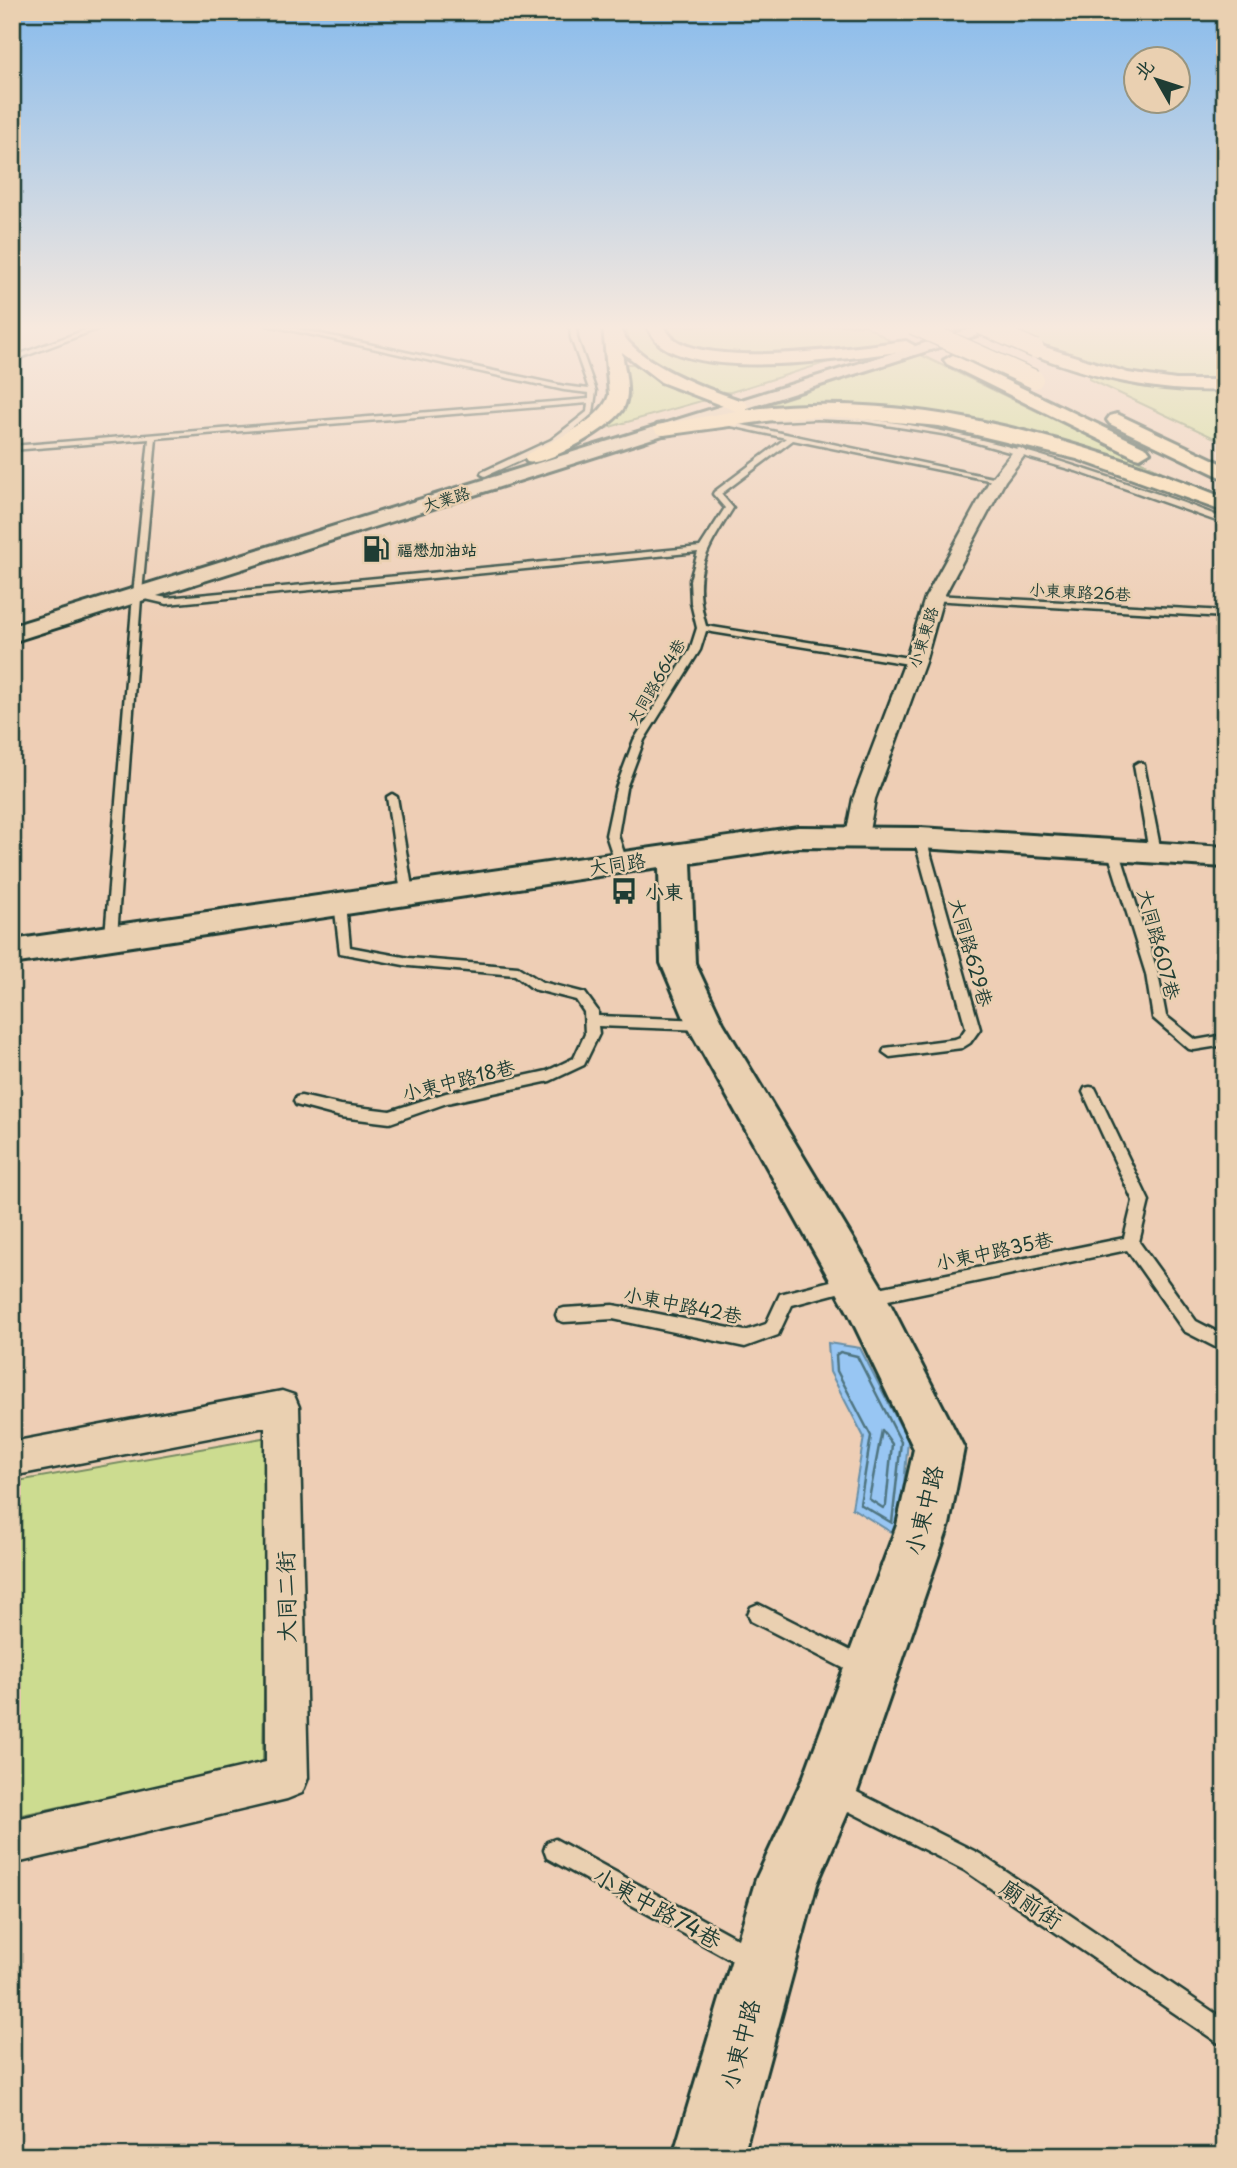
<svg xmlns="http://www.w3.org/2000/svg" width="1237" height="2168" font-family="'Playpen Sans','LXGW WenKai TC',sans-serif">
<rect width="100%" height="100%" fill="#eeceb5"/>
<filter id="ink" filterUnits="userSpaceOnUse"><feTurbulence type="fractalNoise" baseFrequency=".0143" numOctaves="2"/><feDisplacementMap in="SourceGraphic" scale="14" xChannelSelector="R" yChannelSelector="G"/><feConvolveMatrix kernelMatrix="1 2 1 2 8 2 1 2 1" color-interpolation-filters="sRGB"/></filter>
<g filter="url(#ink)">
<g fill="#ccdc90" stroke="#768c62" stroke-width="2">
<path d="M625 325H648L656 340 698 355 841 358 731 392C707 394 647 367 632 346 628 341 627 332 625 325Z"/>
<path d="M865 325 894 343C841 352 699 373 663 326Z"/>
<path d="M1031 325H1202L1225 330V380C1147 393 1072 361 1002 331Z"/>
<polygon points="921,355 1187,484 1017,431 811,407 753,409"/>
<polygon points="626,364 633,364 675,390 705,400 599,430 630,397"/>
<polygon points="1089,375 1140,387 1225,388 1225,443 1089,379"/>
<polygon points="268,1437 263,1764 12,1817 12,1482"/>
</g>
<polygon fill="#98c6f3" stroke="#688fa7" stroke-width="2" points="828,1343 860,1348 908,1441 899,1537 852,1508 864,1437 830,1372"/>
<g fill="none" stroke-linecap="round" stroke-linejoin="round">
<g stroke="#4f7480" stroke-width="2.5">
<polygon points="840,1352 857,1356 901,1442 892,1523 860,1504 871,1436 837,1371 836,1355"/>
<polygon points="882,1430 892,1444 886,1505 883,1508 869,1499"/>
</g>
<defs>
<g id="lane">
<polygon points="99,325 108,325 12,361 12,357"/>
<path d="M267 325H279L564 386 589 389 571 338 570 325H576L577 338 596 391 593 413 557 444 485 476 481 474 482 472 551 440 587 412 588 403 156 438 142 593 167 598 700 547 725 508 713 494 714 492 786 438 722 424 724 421 1002 480 998 482 793 440 721 494 733 508C705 553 691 572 706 626L915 659 920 662 915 665 706 631 700 650 644 740 626 788 618 835 627 862 621 866 615 862 606 835 616 788 634 740 690 650 697 628 691 603 690 580 698 552 167 604 141 598 117 936 111 940 105 936 133 595 149 439 12 450V446L589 399V393L564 390Z"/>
<path d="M817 415C920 420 1016 446 1114 479 1151 492 1189 504 1225 519V524L1076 471 949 435 861 421 817 419 773 421 770 419 773 417Z"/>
<polygon points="934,595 1225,611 1225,617 931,600 930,598"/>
<polygon points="1139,762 1144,765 1161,852 1155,856 1149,852 1134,765"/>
<polygon points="392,794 397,797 413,893 407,897 401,893 387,797"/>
<polygon points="920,834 926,838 980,1029 970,1043 962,1048 890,1057 883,1052 885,1048 955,1039 960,1037 966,1028 914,838"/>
<polygon points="1113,845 1119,849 1158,974 1166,1016 1196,1040 1225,1035 1225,1045 1194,1050 1189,1049 1153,1018 1146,974 1107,849"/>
<polygon points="340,899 346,903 350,947 409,958 518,967 542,982 585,993 598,1011 598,1016 705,1020 712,1025 705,1030 598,1026 599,1034 584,1065 550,1081 447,1103 390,1123 341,1117 296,1105 294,1101 296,1097 301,1096 341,1105 390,1111 446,1093 547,1071 574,1058 585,1034 584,1012 576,1000 533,989 515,975 409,966 340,953 334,903"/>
<polygon points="1090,1087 1095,1088 1097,1092 1149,1201 1139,1242 1196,1321 1225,1336 1225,1352 1184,1331 1127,1250 869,1304 863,1302 861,1297 863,1292 869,1290 1124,1238 1133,1201 1083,1092 1085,1088"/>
<polygon points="850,1276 856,1278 858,1283 856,1288 792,1305 778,1335 745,1347 613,1319 564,1322 558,1320 556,1315 558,1310 564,1308 613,1305 745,1331 766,1324 780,1294"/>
<polygon points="758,1604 871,1661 874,1668 871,1675 864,1678 857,1675 751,1621 748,1614 751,1607"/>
<polygon points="837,1782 980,1854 1225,2020 1225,2046 1217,2042 964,1870 829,1801 826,1793 829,1785"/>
<polygon points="555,1839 758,1950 762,1958 758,1966 750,1970 742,1966 547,1858 544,1850 547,1842"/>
</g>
<g id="street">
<polygon points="1020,448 1027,452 1005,481 943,598 925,662 875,799 868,836 865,841 849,841 846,836 853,799 905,662 925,598 990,480 1015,449"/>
<polygon points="282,1391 294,1395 299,1407 308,1778 302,1793 287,1799 12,1864 12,1820 266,1762 265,1427 12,1476 12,1442"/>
</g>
<g id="secondary">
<polygon points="983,325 1009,325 12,642 12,626"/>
<polygon points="798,827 920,828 1225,847 1225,867 920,848 798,847 691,863 695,963 723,1023 880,1284 964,1448 949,1525 858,1789 817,1884 743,2156 673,2156 756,1879 804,1776 897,1525 914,1449 848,1312 687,1025 661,963 659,867 12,964 12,940"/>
</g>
<g id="highway">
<path d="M603 325H619C627 361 714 392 746 402L748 406 746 410C909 388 1075 438 1225 498V512L1077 459 939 426 839 417H795L664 435 657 433 654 429 657 425 736 411 661 382 622 352C624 368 631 391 624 407 617 425 545 467 527 462L524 458 527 454C550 442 602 421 609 395Z"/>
<path d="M646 325H663C666 329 669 335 673 338 711 369 857 347 906 341L915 346 906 351C848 358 712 380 662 346 656 342 650 332 646 325Z"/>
<polygon points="1211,325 1225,325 1225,332"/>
<path d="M1035 344 1128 373 1176 380H1225V390C1156 393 1093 378 1029 353L1026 349Z"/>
<polygon points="953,355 1147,448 1150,452 1140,458 1133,456 947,364 944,360"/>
<polygon points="1117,414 1225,465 1225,479 1110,424 1107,420 1110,416"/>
</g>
</defs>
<use href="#lane" stroke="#1f3d34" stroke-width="5"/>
<use href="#street" stroke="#1f3d34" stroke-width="5"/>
<use href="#secondary" stroke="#1f3d34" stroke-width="6"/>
<use href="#highway" stroke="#1f3d34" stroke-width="6"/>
<use href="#lane" fill="#ead0b1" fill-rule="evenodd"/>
<use href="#street" fill="#ead0b1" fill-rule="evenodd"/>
<use href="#secondary" fill="#ead0b1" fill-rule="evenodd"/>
<use href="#highway" fill="#fcdcac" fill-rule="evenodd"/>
<defs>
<g id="highway-bridge">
<polyline points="913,325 1034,379"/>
<polyline points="981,325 1035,349"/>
</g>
</defs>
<use href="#highway-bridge" stroke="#1f3d34" stroke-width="21" stroke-linecap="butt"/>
<use href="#highway-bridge" stroke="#fcdcac" stroke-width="18"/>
</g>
</g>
<linearGradient id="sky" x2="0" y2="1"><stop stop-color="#88bbec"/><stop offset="0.52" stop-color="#f7e9de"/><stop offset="1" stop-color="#f7e9de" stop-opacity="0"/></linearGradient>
<rect width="1237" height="629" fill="url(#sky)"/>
<defs>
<symbol id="fuel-bare" viewBox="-9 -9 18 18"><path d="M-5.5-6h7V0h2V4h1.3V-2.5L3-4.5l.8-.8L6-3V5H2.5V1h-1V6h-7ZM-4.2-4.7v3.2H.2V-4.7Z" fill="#1f3d34" stroke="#ead0b1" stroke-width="2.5" paint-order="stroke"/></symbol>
<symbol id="bus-bare" viewBox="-9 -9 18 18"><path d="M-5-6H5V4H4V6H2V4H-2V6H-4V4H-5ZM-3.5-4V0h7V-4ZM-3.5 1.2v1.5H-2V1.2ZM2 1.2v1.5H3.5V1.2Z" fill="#1f3d34" stroke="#ead0b1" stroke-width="2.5" paint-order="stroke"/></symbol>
</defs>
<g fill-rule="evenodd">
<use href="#fuel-bare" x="357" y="530" width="38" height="38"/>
<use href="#bus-bare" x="605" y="872" width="38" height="38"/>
</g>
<g text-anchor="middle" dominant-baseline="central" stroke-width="5" stroke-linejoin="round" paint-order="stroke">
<g font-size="16" fill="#1f3d34" stroke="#ead0b1">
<text transform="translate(446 498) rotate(-17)">大業路</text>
<text transform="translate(1080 591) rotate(3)">小東東路26巷</text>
<text transform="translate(922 637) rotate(-72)">小東東路</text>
<text transform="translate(655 681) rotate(-59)">大同路664巷</text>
</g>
<g font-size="16" font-weight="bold" fill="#1f3d34" stroke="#ead0b1" text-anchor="start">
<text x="397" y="549">福懋加油站</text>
</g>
<g font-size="19" fill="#1f3d34" stroke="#ead0b1">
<text transform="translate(617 863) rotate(-9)">大同路</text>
<text transform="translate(1160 944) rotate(75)">大同路607巷</text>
<text transform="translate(972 952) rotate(74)">大同路629巷</text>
<text transform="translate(458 1079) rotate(-14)">小東中路18巷</text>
<text transform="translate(994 1250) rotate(-12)">小東中路35巷</text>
<text transform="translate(683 1304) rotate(11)">小東中路42巷</text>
</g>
<g font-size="19" font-weight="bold" fill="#1f3d34" stroke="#ead0b1" text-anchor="start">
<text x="645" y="891">小東</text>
</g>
<g font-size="23" fill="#1f3d34" stroke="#ead0b1">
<text transform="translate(923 1510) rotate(-76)">小東中路</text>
<text transform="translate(285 1597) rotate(-91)">大同二街</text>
<text transform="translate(1032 1903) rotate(34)">廟前街</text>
<text transform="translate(658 1907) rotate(29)">小東中路74巷</text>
<text transform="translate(739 2044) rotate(-75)">小東中路</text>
</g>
</g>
<rect width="1237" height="2168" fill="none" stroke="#ead0b1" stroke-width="42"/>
<rect x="21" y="21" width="1195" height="2126" fill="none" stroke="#1f3d34" stroke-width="2.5" filter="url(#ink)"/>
<g transform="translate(1157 80) rotate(309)"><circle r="33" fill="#ead0b1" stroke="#99957f" stroke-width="2"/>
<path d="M0-5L12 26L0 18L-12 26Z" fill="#1f3d34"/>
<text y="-10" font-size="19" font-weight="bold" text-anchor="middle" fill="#1f3d34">北</text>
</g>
</svg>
